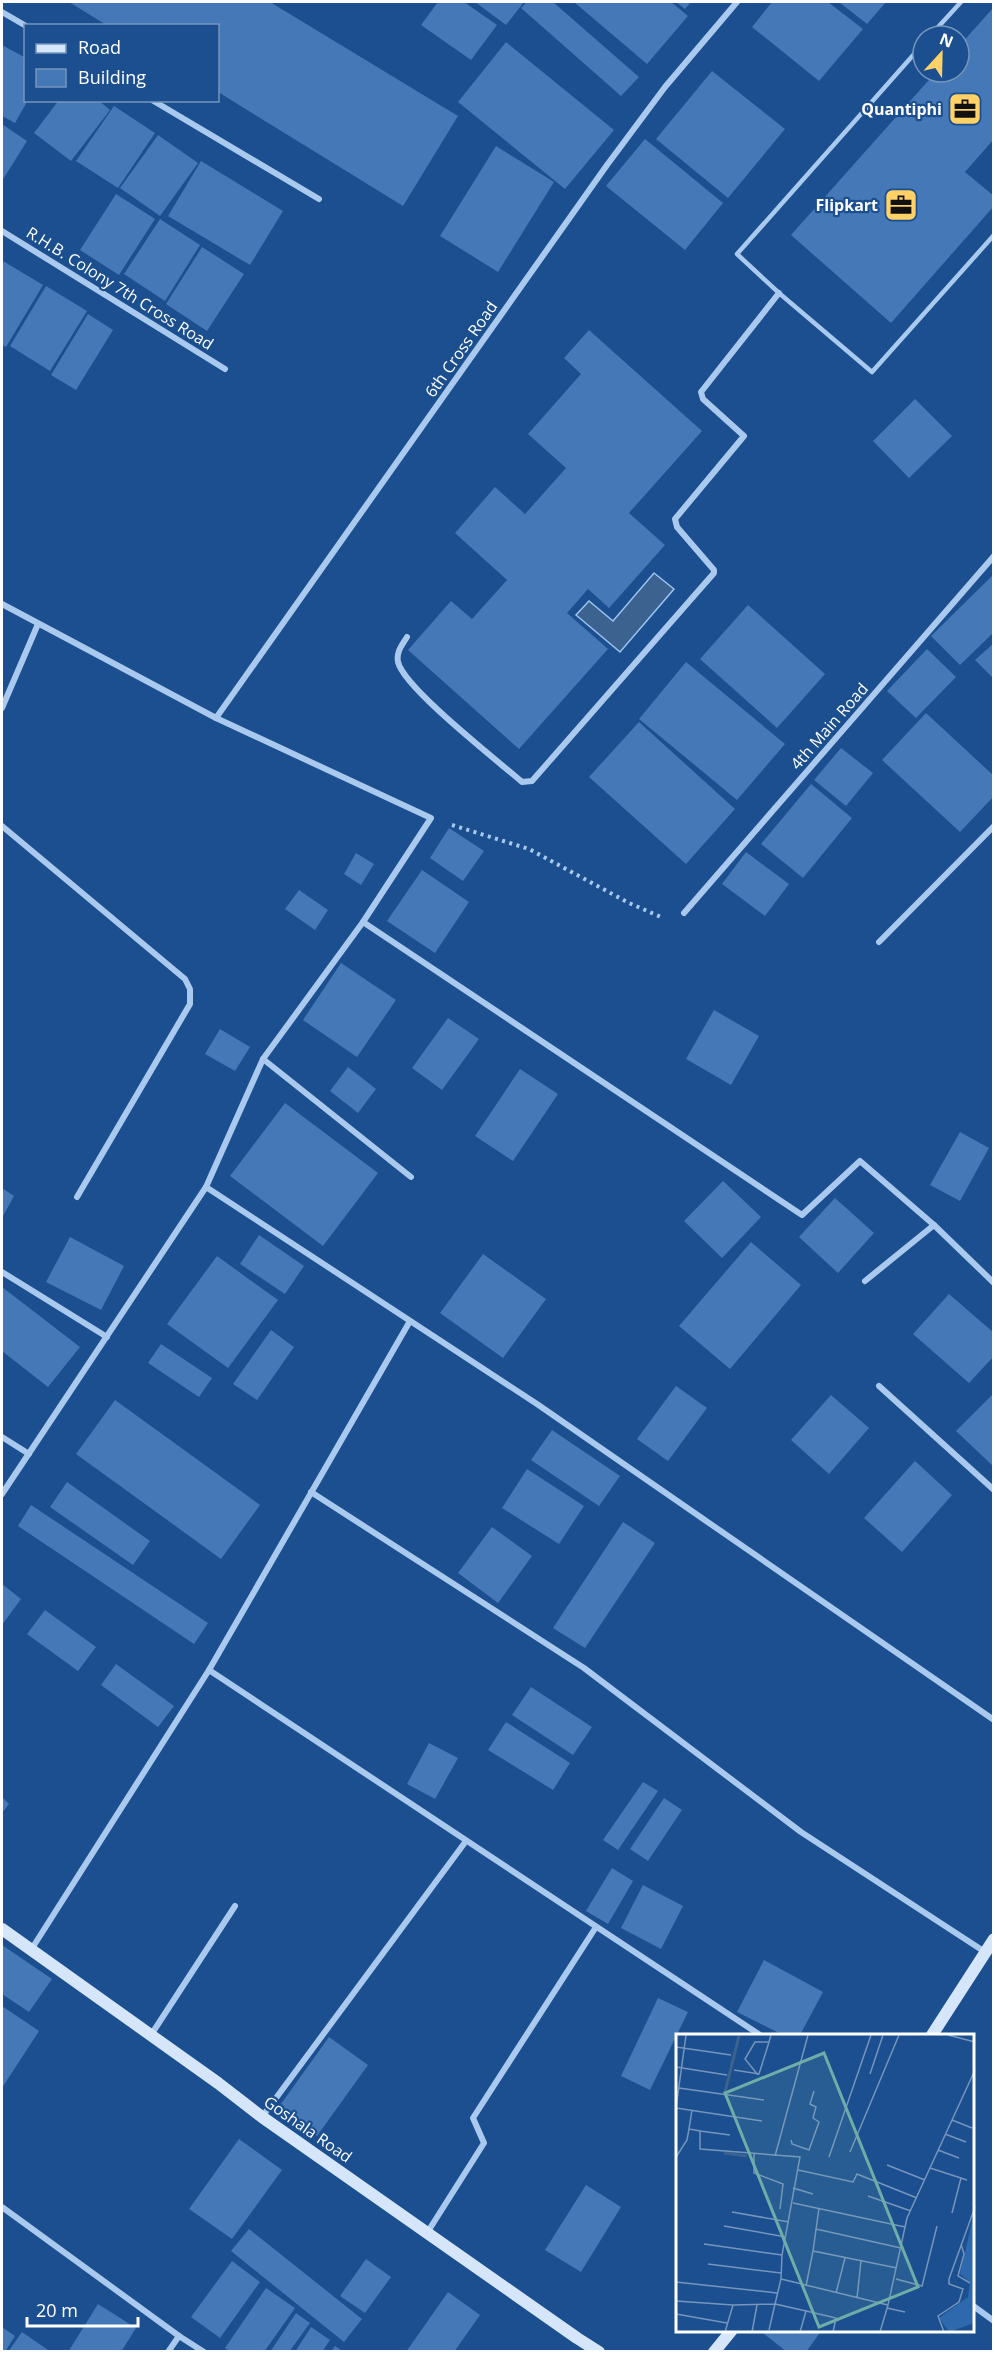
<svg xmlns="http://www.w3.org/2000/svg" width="995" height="2353" font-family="'Open Sans',sans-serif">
<rect width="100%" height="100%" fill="#1b4f8f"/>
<polygon fill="#3c6290" stroke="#9cc4f0" stroke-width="1.5" points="654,573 674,589 620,652 576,615 589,601 613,621"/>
<g fill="#4478b7">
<polygon points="69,2 270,2 458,116 403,206 218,92 218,26 108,26"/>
<polygon points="438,2 464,2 497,25 471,60 421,25"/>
<polygon points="475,2 524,2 506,25"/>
<polygon points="527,2 553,2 639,77 621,96 521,8"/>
<polygon points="574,2 671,2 688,16 647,64"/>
<polygon points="676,2 691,2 685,9"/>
<polygon points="772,2 828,2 863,29 819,81 752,27"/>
<polygon points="839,2 886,2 867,24"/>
<polygon points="994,7 994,139 965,172 994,196 994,206 891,323 791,235 936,72 959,72 959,46"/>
<polygon points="506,42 614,130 565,189 458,102"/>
<polygon points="2,45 26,58 26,100 28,100 15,123 2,116"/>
<polygon points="712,71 785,129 728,198 656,139"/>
<polygon points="59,100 98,100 110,110 71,161 34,133"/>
<polygon points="114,106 155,133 118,188 76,161"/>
<polygon points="2,124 27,141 2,181"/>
<polygon points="158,135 198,163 160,216 120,188"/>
<polygon points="645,139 723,203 685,250 606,186"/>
<polygon points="496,146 554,182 498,272 440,236"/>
<polygon points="201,161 283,211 250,265 168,216"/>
<polygon points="116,194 155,219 119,275 80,250"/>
<polygon points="160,219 200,245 165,301 124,274"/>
<polygon points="202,247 244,274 207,331 166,304"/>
<polygon points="3,261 43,285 6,347 2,345 2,264"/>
<polygon points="46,286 87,311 50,371 10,346"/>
<polygon points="88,314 113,330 76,390 51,375"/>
<polygon points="589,330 702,431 629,513 665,545 609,608 588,589 567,613 608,649 519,749 408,650 451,601 472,619 507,580 455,533 495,487 525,514 566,468 528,434 581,374 564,358"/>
<polygon points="915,399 952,436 909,478 873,441"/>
<polygon points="994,574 994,632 960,665 931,636"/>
<polygon points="748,605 825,674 777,728 700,659"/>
<polygon points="994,643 994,679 975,660"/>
<polygon points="927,649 956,677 916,718 887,691"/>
<polygon points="686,662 785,744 737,800 639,719"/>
<polygon points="926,713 994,776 994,796 960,832 882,760"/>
<polygon points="639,722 735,809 686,864 589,777"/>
<polygon points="841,748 873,773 846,806 814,780"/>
<polygon points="811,784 852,818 803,878 761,844"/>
<polygon points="449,828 484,851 463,881 430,858"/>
<polygon points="746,852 789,884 765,916 722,884"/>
<polygon points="356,853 374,864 361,885 344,874"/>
<polygon points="422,870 469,902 435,953 387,921"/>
<polygon points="299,890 328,910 315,930 285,909"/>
<polygon points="341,963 396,1000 357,1057 303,1020"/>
<polygon points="714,1010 759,1036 731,1085 686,1059"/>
<polygon points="448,1018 479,1039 442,1090 412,1068"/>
<polygon points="220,1029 250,1047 235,1071 205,1054"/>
<polygon points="348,1067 376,1089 358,1113 330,1091"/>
<polygon points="520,1069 558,1094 513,1161 475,1136"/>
<polygon points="285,1103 378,1173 323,1246 230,1176"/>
<polygon points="960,1132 989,1148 960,1201 930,1185"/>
<polygon points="723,1181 761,1217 722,1258 684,1221"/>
<polygon points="2,1188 14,1196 2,1218"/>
<polygon points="835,1198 874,1233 838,1273 799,1237"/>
<polygon points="259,1235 304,1266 285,1294 240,1264"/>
<polygon points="70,1237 124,1266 101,1310 46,1282"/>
<polygon points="751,1242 801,1285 730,1369 679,1326"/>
<polygon points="483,1254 546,1299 503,1358 440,1313"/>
<polygon points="217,1256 278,1300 228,1368 167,1324"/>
<polygon points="2,1287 80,1347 48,1387 2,1351"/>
<polygon points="949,1294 994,1333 994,1356 969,1383 913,1334"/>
<polygon points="271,1330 294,1347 257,1400 233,1384"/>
<polygon points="161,1344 212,1378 199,1397 148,1363"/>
<polygon points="676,1386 707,1408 668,1461 637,1439"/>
<polygon points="994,1393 994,1467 956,1431"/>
<polygon points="831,1395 869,1428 829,1474 791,1440"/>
<polygon points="115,1400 260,1505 221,1559 76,1454"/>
<polygon points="552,1430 620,1476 599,1506 531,1460"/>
<polygon points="915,1461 952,1495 902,1552 864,1518"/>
<polygon points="527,1469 584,1506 559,1544 502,1508"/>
<polygon points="67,1482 150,1541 133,1565 50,1507"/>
<polygon points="31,1505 208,1623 194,1644 18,1526"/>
<polygon points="623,1522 655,1543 585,1648 553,1628"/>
<polygon points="492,1527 532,1556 498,1603 458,1573"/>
<polygon points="2,1584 21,1599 2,1625"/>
<polygon points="45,1610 96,1647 78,1671 27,1634"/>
<polygon points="116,1664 174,1706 158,1727 101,1685"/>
<polygon points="531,1687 592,1727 573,1755 512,1715"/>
<polygon points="506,1722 570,1763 553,1790 488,1750"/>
<polygon points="429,1743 458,1758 435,1799 407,1784"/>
<polygon points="643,1782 658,1791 618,1850 603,1840"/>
<polygon points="2,1797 9,1804 2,1813"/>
<polygon points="664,1798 682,1810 648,1861 630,1849"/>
<polygon points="612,1868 633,1881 608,1924 586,1911"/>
<polygon points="643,1885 683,1906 661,1949 621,1928"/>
<polygon points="2,1945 52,1979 29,2012 2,1994"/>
<polygon points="764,1960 823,1992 800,2035 783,2035 737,2012"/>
<polygon points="658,1998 688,2012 650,2090 621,2076"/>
<polygon points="2,2006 39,2031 2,2088"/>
<polygon points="329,2037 368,2065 317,2136 278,2108"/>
<polygon points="239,2139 282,2170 232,2239 189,2209"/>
<polygon points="586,2185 621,2207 581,2272 545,2250"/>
<polygon points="249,2229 362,2319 344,2342 231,2251"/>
<polygon points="366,2259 391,2277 365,2313 340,2296"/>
<polygon points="232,2261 260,2282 220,2338 191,2317"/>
<polygon points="266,2288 295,2308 264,2352 231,2352 225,2348"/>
<polygon points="448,2292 480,2315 454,2352 406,2352"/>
<polygon points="98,2304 136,2328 121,2352 68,2352"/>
<polygon points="296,2313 310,2323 289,2352 270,2352"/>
<polygon points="2,2327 15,2336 5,2352 2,2352"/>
<polygon points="311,2327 330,2340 322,2352 295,2352"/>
<polygon points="759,2330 822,2330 806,2352 787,2352"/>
<polygon points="22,2332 51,2352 8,2352"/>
<polygon points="335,2346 344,2352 331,2352"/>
</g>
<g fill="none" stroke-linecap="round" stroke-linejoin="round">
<polyline stroke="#a9c9ee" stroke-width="4" stroke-dasharray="3 4.5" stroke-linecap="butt" points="452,825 529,849 629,903 661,917"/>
<g stroke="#a9c9ee" stroke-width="4.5">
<polyline points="930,36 961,2"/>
<polyline points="923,44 737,254 779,293 872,372 994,235"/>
</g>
<g stroke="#a9c9ee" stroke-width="6">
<polyline points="2,12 26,26"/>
<polyline points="152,100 319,199"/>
<polyline points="2,231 225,369"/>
<polyline points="2,604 216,718 431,818 363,922 263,1059 206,1187 2,1494"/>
<path d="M407 637C402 645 396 652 398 662 404 688 498 761 522 782L532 781 714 573V570L677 527 675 519 744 436 703 399 701 392 779 293"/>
<polyline points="2,708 38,624"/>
<polyline points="216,718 607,165 665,87 737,2"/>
<polyline points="2,826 185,979 190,989 190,1004 77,1197"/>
<polyline points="684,913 994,556"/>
<polyline points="363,922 802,1215 860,1161 934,1225 994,1283"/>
<polyline points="879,942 994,826"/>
<polyline points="263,1059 411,1177"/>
<polyline points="206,1187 537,1404 994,1720"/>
<polyline points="2,1272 107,1337"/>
<polyline points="865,1281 934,1225"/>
<polyline points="879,1386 994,1490"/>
<polyline points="2,1437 29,1454"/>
<polyline points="311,1492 584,1668 801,1832 985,1952"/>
<polyline points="209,1670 410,1321"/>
<polyline points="31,1950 209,1670 760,2035"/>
<polyline points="151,2035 235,1906"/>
<polyline points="262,2117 466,1841"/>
<polyline points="2,2207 179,2336 168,2352"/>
<polyline points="427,2233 484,2143 473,2118 596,1927"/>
<polyline points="972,2305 994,2321"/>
<polyline points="179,2336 204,2352"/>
</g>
<g stroke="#d6e6fa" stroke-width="12">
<polyline points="2,1929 218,2083 262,2117 577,2338 599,2352"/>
<polyline points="932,2035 994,1939"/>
<polyline points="714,2352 732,2330"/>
</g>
</g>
<defs>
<symbol id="office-square" viewBox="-11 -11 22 22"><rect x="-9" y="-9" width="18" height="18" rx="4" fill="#ffd166" stroke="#1b4f8f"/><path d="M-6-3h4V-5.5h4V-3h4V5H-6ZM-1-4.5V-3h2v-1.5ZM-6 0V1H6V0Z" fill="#111"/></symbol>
</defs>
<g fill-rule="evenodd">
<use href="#office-square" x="946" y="90" width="38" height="38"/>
<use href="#office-square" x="882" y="186" width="38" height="38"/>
</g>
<g text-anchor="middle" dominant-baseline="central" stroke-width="4.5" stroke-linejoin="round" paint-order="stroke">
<g font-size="16" font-weight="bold" fill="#fff" stroke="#1b4f8f" text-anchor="end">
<text x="942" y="109">Quantiphi</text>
<text x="878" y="205">Flipkart</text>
</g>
<g font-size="16" fill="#fff" stroke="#1b4f8f">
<text transform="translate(120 288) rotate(32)">R.H.B. Colony 7th Cross Road</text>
<text transform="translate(461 349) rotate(-55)">6th Cross Road</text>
<text transform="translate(829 726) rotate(-49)">4th Main Road</text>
<text transform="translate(308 2129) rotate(35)">Goshala Road</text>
</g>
</g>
<g transform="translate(676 2034)">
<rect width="298" height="298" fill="#1b4f8f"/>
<path d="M298 179V289L273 298 263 284 292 263 294 248 284 240Z" fill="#2e69ad"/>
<path fill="none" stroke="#3c6290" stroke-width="3" d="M49 58 63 2M48 119 71 122"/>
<path fill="none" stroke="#7695bc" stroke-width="1.5" d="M272 1 299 8M0 13 55 21M0 33 51 41M58 36 83 40 93 8M194 40 207 1M82 41 69 25 79 8H93L95 1M3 54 88 66M0 74 86 87M0 74 10 1M16 76 13 95 24 97V115L124 123 106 221 105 245M276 86 296 94M24 97 54 101M269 100 290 108M115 106 116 110 133 116 143 88 137 84 140 73 134 70 138 57M262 116 283 124M174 118 223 1M78 120V139L107 150 104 175M99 122 132 1M0 123 11 106 13 95M153 123 195 1M211 131 249 146M254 134 291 146M122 136 177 148 181 140 241 164M117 154 137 160M192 162 235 177M117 169 229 193M56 178 113 188M276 179 285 144M48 192 110 203M140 195 225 214M28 210 106 221M285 210 288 220 282 242 294 249M137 217 143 174M32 230 105 239M220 245 246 252 261 192M0 248 101 259M130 252 137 217 221 234M160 259 169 224M181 264 185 227M0 267 57 271M211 274 229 278M0 280 51 289M93 296 99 270 130 277M49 298 57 271 99 270 105 245 212 271 231 184 299 36M76 298 81 271M124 298 130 277 160 284 157 298M204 298 212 271M268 298 262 282 283 268 287 255 273 250V245L299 173"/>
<path fill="#6fada8" fill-opacity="0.15" stroke="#6fada8" stroke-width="3" d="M148 19 242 253 143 293 49 59Z"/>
<rect width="298" height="298" fill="none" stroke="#fff" stroke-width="3"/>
</g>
<rect width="995" height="2353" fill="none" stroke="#ffffff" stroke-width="6"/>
<rect x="24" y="24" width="195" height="78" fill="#1b4f8f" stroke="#7695bc" stroke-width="1.5"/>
<rect x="36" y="44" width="30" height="9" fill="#d6e6fa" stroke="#7695bc" stroke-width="1.5"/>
<text x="78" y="54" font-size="18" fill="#ffffff">Road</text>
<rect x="36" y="69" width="30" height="18" fill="#4478b7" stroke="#7695bc" stroke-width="1.5"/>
<text x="78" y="84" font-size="18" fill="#ffffff">Building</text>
<g transform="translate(941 54) rotate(22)"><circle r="28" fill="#1b4f8f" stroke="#7695bc" stroke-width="1.5"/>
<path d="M0-4.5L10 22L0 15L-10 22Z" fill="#ffd166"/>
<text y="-9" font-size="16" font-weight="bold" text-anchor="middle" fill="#ffffff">N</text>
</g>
<path d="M27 2317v9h111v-9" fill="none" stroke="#ffffff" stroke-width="3"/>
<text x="36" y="2317" font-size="18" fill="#ffffff" stroke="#1b4f8f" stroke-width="4.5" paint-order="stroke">20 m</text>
</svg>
